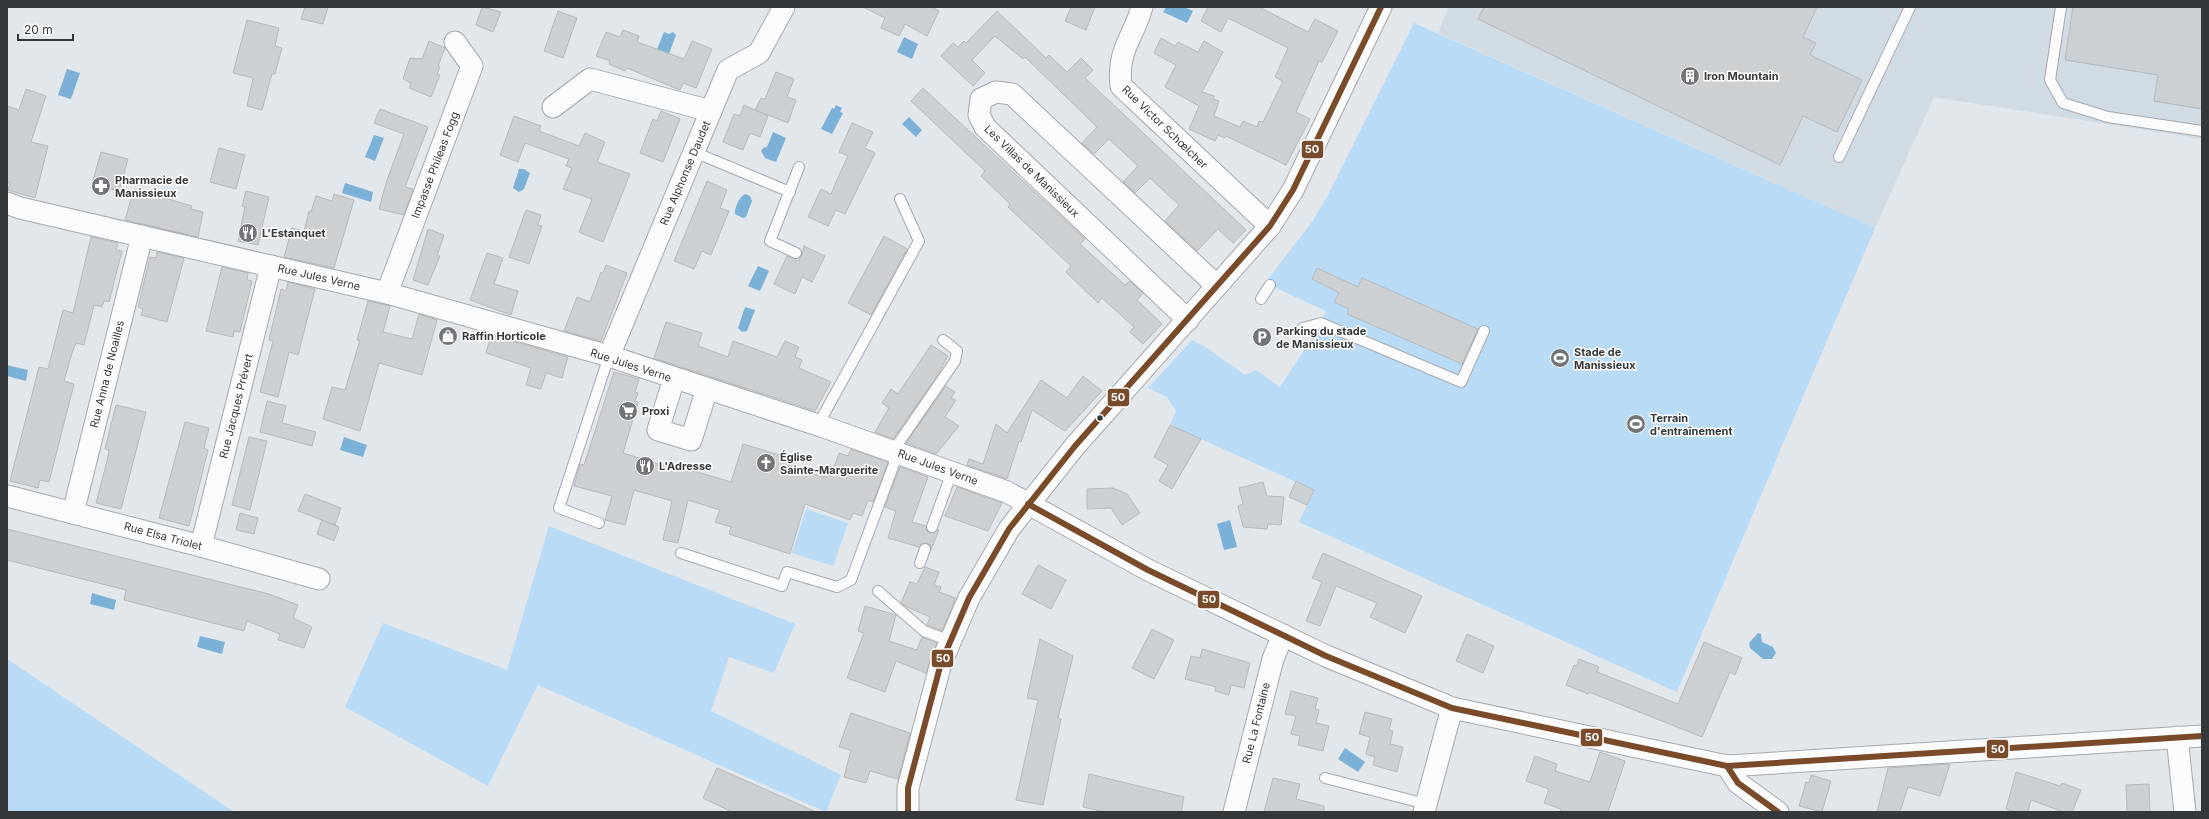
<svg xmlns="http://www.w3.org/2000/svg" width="2209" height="819" font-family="Inter,sans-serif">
<rect width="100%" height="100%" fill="#e2e7ec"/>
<polygon fill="#d0dbe4" points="1449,7 2202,7 2202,139 1934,97 1875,228 1438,33"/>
<g fill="#b9dbf5">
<polygon points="1414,23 1875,228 1677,692 1299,522 1314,490 1170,425 1176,411 1167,397 1148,388 1192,340 1204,346 1245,375 1256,370 1280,387 1318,329 1326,311 1265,283 1312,222 1328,195"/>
<polygon points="806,509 848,523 833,566 792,553"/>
<polygon points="549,526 795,624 774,673 729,657 711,711 841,775 826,812 538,685 488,786 345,707 383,623 507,670"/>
<polygon points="7,659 234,812 7,812"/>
</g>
<g fill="#7bb1d6">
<polygon points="1166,7 1184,7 1193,11 1187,23 1163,12"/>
<polygon points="664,32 669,34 673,32 676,35 667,59 655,54"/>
<polygon points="904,37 918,44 912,59 897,52"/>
<polygon points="67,69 80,73 71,99 58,95"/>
<polygon points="836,105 842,108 840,112 843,113 832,134 821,129 832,108 834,109"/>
<polygon points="909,117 922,130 916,137 902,124"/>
<polygon points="773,132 786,138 776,162 765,158 761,151 763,148 767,147"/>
<polygon points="374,135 384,138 375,161 365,157"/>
<polygon points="519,169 524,169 530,173 524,189 519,192 513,188"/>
<polygon points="345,183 373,192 371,202 342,193"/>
<path d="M745 194 750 196 752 201 746 217 743 218 735 214C734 209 739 197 745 194Z"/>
<polygon points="758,266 769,271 760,291 748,286"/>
<polygon points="745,307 755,310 747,331 742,332 738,328"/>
<polygon points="7,365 28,370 26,381 7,376"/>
<polygon points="344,437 367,445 363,457 340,450"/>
<polygon points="1230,520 1237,547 1224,550 1217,524"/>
<polygon points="92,593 116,600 114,610 90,604"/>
<polygon points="1758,633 1761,634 1762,642 1773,647 1776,653 1772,659 1763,659 1750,648 1749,643"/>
<polygon points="200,636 225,642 222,654 197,647"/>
<polygon points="1345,748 1365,762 1358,772 1338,759"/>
</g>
<g fill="#ccd0d3" stroke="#b5b9bd">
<polygon points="305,7 328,7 323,24 301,19"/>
<polygon points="482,7 501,12 493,32 476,25"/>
<polygon points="863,7 931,7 939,11 927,36 905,24 899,36 881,28 885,18"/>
<polygon points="1071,7 1095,7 1086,30 1065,21"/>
<polygon points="1208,7 1259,7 1308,32 1315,19 1338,31 1322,62 1319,61 1296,112 1310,119 1286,165 1226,136 1225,138 1218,135 1215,141 1189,129 1199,106 1165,87 1176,65 1154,53 1161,38 1175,46 1178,42 1198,52 1204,41 1223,52 1202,92 1214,96 1213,99 1219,101 1214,116 1240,127 1243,121 1257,127 1259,121 1263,122 1283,81 1275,77 1288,48 1228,18 1221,32 1201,21"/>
<polygon points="1484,7 1817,7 1803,37 1816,43 1810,55 1862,80 1837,132 1803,116 1780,165 1478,19"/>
<polygon points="2073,7 2202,7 2202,109 2154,101 2158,75 2065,60"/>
<polygon points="558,11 577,18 563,58 544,51"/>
<polygon points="997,11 1046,58 1049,55 1067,72 1081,58 1093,70 1085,78 1246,230 1233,243 1218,229 1197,251 1165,221 1179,205 1150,178 1135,193 1123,182 1138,166 1109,139 1094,154 1082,143 1097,127 1025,57 1023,59 995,36 972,60 985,73 973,86 941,56 953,43 958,47 964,41 966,43"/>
<polygon points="247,20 279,28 275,46 282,48 275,74 272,74 262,110 247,106 253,78 233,73"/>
<polygon points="623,30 639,36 637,42 684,59 692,41 712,49 696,88 683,83 680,90 627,68 625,71 609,64 610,61 596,56 606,32 620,37"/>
<polygon points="429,41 445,48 438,66 440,67 437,74 440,75 431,97 409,88 411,83 403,79 410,58 422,59"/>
<polygon points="776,72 794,79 787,97 796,100 788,123 755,110 761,98 765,99"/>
<polygon points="923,88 1085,239 1080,244 1125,285 1130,281 1143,293 1137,300 1162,324 1143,344 1130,332 1134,327 1102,298 1098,303 1066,272 1071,266 1008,207 1010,204 981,176 985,171 911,101"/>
<polygon points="26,89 46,96 31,142 48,146 35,198 8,190 10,183 7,182 7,106 19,110"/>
<polygon points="744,105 768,116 760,137 750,133 743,150 723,142 734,114 740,116"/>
<polygon points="380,109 428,127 405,187 413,189 404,215 379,209 387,180 404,134 374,123"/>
<polygon points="661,111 680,119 663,162 640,153 653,119 657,121"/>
<polygon points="514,116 541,126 539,131 579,146 585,133 605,142 597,162 630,174 603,242 579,232 592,199 563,189 572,168 566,166 569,159 525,143 518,162 500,155"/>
<polygon points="852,123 873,132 865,148 875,153 845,214 836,210 828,226 808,217 821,189 831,194 840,173 848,156 839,152"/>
<polygon points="219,148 245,155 236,189 210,182"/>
<polygon points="101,152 128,159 119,191 92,184"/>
<polygon points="707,181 727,190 720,208 729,211 711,255 702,251 694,269 674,261"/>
<polygon points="134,189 192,206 191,209 203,212 198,237 125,220"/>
<polygon points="246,191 269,197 258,245 238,241 245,207 242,206"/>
<polygon points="334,194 354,200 334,268 284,257 292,228 304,231 309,211 311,212 316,196 332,201"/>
<polygon points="526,210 541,215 538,225 542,226 529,264 509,257"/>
<polygon points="428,229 444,235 437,256 440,256 428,285 413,280"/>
<polygon points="884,236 907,249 871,315 848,303"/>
<polygon points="91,237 118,243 116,250 122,251 109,302 104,301 102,307 94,305 84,345 76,343 72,353 64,381 74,384 49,482 40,480 38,488 10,481 39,367 48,369 63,310 73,313"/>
<polygon points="804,246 825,256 812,282 802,277 795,294 774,284 787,256 798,261 802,255"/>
<polygon points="157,252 184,258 167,322 141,315 143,309 138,307 150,257 156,258"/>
<polygon points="487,253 503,258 494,284 518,291 511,315 470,300"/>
<polygon points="606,265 627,273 601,341 564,331 577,297 590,302 601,272 603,273"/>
<polygon points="222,267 248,273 247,280 252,281 240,332 234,331 233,337 206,331"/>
<polygon points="1317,268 1358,287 1362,278 1478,329 1462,364 1347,314 1349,309 1334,302 1339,293 1312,279"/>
<polygon points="288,282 315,289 298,355 289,352 278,397 260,392 273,341 269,340 281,289 286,291"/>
<polygon points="368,301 390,306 383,332 412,339 419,314 437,320 422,375 379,363 360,431 323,419 332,387 345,390 360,340 357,340"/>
<polygon points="666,322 702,333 698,346 728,357 733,341 777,357 785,341 799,347 795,357 802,360 799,368 831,382 815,411 654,358"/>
<polygon points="491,335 568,357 562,378 546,373 541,389 526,385 531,368 486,353"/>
<polygon points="931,345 948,356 935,379 893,439 875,432 889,408 882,403 891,389 898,394"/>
<polygon points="614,372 639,379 635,392 638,393 635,401 638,402 623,453 678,470 680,464 695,468 694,471 731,482 743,444 793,459 797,469 824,477 828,466 834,468 839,453 848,456 851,449 888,462 873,502 868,500 862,516 853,513 850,520 805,504 790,554 729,534 731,527 715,522 720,510 688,500 678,543 663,540 672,501 634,490 625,525 605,520 612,496 574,486 580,464 584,465"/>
<polygon points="1083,376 1102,391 1065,431 1032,410 1021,442 1019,441 1007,479 967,465 969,459 983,464 996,424 1007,433 1041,380 1067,398"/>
<polygon points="946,386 955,392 951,398 956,400 945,417 959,426 936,454 906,443"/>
<polygon points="267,401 286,406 282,423 316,432 312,446 260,432"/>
<polygon points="116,405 146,412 121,509 96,503 108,457 109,450 105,449"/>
<polygon points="185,422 209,428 204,448 208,450 189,526 159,518"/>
<polygon points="1170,425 1201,439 1172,489 1159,481 1168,465 1154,457"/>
<polygon points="249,437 267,441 250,510 232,505"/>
<polygon points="900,467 928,477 912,522 926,526 927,531 930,533 939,530 931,550 930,545 927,543 921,544 919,547 888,538 896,511 885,507"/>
<polygon points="1296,481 1314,490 1307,505 1289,497"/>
<polygon points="1263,482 1267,496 1284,497 1281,525 1268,524 1267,529 1243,527 1238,506 1243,504 1239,488"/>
<polygon points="957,487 1002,503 988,531 945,516"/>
<polygon points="1113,488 1127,494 1140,513 1122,525 1111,508 1087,509 1087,489"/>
<polygon points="305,494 341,508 335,525 298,511"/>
<polygon points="240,513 258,518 254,534 236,530"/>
<polygon points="322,520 339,527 334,541 317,534"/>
<polygon points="7,529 269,594 298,605 293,618 312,627 304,648 278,640 280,634 247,621 244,631 124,600 126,590 7,560"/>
<polygon points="1323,553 1422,596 1405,633 1370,617 1377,603 1336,586 1320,626 1306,621 1322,582 1312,578"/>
<polygon points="1038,565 1066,580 1051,609 1022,594"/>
<polygon points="925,567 939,572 934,585 941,587 939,592 956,598 942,631 927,625 930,617 907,607 901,603 910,582 917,584"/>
<polygon points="865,606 896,615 889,641 917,650 922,637 937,643 926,673 896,661 885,692 847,678 864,633 858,631"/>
<polygon points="1152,629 1174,640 1154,679 1132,668"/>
<polygon points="1467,634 1494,646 1483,673 1456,661"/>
<polygon points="1040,639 1073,656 1058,718 1061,719 1043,805 1016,800 1038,700 1027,698"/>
<polygon points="1704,642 1742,658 1735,675 1730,672 1702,737 1589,692 1588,694 1566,685 1574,665 1577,666 1579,659 1599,667 1597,672 1678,704"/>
<polygon points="1202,649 1250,663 1244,688 1231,685 1229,695 1215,691 1216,687 1185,679 1191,656 1200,658"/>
<polygon points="1291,691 1318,698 1315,709 1319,710 1316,723 1329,726 1323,751 1298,745 1300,736 1291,734 1296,716 1285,714"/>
<polygon points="1365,712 1392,719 1389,730 1393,731 1390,744 1403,747 1397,772 1373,765 1375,757 1366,754 1370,737 1359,734"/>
<polygon points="851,713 910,733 898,779 870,771 866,783 844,777 851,750 839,747"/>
<polygon points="1600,752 1625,761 1608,812 1560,812 1561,809 1544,803 1549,789 1526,781 1535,756 1557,764 1555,771 1590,782"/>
<polygon points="1950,764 1940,796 1908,787 1900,812 1877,812 1888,768"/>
<polygon points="717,768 785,798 816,812 732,812 703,798"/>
<polygon points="2016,772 2060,786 2062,783 2081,790 2072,812 2063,812 2031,800 2028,812 2015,812 2006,809"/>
<polygon points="1089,774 1184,797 1181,812 1105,812 1083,807"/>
<polygon points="1811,775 1831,781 1822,812 1799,806 1806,782 1809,783"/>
<polygon points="1273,778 1300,784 1296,799 1324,806 1324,812 1264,812"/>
<polygon points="2149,784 2150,812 2127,812 2126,785"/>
</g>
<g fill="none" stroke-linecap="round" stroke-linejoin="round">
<defs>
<g id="service">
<polyline points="2061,7 2050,80 2063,103 2108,117 2202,131"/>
<polyline points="694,152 790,192"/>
<polyline points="1839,157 1910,7"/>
<polyline points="796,253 770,241 799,167"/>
<polyline points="1261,299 1270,285"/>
<polyline points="1303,328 1321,323 1461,382 1484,331"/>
<polyline points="818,425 919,241 900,199"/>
<polyline points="893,451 955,361 957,351 943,340"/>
<polyline points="599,523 559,508 609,356"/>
<polyline points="932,527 952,472"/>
<polyline points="681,553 782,586 787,572 837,587 851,580 898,453"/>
<polyline points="920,563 925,549"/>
<polyline points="878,591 924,631 950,641"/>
<polyline points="1325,778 1426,804"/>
</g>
<g id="minor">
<path d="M1142 7C1133 39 1117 49 1121 86L1270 226"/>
<polyline points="553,107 590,79 711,111"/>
<polyline points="7,203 20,208 387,293 609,356 824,427 1007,492 1148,570 1326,656 1452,708 1727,766 2202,736"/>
<polyline points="387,293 472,66 455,42"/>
<polyline points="1188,320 985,127 979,115 981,99 996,92 1012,94 1217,286"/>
<polyline points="609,356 728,70 759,53 784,7"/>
<polyline points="674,379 658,430 691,440 707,389"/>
<polyline points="7,496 201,546 319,579"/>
<polyline points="73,513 142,236"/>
<polyline points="201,546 271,266"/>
<polyline points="2177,737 2185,812"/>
<polyline points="1727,766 1738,783 1778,812"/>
<polyline points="908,812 908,788 941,663 969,598 1009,529 1075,446 1270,226 1293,190 1381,7"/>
<polyline points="1234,812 1273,659 1283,635"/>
<polyline points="1424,812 1452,708"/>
</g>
</defs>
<use href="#service" stroke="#a6a9ad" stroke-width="12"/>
<use href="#minor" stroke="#a6a9ad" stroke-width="23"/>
<use href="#service" stroke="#fbfbfc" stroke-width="10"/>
<use href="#minor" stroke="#fbfbfc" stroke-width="21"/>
<defs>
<g id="bus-1">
<polyline points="1028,504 1148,570 1326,656 1452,708 1727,766 2202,736"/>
<polyline points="1727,766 1738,783 1778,812"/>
<polyline points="908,812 908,788 941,663 969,598 1009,529 1075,446 1270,226 1293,190 1381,7"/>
</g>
</defs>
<use href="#bus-1" stroke="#fff" stroke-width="9"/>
<use href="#bus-1" stroke="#7a4b2a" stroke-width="6"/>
</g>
<defs>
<symbol id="building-disc" viewBox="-11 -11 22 22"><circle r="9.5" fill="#717579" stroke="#fff"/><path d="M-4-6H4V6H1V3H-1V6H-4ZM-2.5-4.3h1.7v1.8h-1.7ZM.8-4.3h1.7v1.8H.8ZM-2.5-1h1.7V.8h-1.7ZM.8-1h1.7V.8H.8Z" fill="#fff"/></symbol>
<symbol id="pharmacy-disc" viewBox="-11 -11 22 22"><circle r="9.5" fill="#717579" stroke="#fff"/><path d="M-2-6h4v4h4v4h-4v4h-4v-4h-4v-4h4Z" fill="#fff"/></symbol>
<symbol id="restaurant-disc" viewBox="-11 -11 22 22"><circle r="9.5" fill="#717579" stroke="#fff"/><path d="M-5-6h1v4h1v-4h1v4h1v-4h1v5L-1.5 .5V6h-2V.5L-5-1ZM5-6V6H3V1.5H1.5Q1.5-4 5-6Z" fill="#fff"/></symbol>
<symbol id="shop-disc" viewBox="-11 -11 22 22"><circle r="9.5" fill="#717579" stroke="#fff"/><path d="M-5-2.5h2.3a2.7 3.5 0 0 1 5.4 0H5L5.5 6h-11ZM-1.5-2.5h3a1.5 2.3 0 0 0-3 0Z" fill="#fff"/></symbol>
<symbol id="parking-disc" viewBox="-11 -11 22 22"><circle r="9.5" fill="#717579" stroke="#fff"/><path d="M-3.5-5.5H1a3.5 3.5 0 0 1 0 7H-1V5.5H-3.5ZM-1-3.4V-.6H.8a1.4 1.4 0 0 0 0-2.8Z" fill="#fff"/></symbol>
<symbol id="stadium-disc" viewBox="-11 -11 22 22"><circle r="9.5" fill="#717579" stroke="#fff"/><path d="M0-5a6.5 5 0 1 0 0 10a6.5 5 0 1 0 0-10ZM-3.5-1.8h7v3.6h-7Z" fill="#fff"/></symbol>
<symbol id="supermarket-disc" viewBox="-11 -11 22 22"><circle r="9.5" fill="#717579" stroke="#fff"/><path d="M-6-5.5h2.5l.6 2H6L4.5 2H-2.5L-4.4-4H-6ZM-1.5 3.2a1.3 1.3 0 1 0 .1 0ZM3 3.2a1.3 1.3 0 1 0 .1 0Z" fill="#fff"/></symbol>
<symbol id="church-disc" viewBox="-11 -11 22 22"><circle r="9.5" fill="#717579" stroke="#fff"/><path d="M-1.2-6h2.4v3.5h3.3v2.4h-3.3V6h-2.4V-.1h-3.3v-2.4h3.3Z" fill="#fff"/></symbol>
</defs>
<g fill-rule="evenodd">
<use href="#building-disc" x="1679" y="65" width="22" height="22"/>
<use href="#pharmacy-disc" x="90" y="175" width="22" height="22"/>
<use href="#restaurant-disc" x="237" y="222" width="22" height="22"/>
<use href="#shop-disc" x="437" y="325" width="22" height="22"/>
<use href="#parking-disc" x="1251" y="326" width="22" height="22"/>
<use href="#stadium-disc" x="1549" y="347" width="22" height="22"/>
<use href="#supermarket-disc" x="617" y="400" width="22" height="22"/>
<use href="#stadium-disc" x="1625" y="413" width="22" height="22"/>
<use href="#church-disc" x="755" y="452" width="22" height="22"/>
<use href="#restaurant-disc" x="634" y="455" width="22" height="22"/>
</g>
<circle fill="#34383b" stroke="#fff" stroke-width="1.5" cx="1100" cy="418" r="3.5"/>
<g text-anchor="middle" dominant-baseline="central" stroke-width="3" stroke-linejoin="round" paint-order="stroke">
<g font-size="11" font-weight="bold" fill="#34383b" stroke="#fff" text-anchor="start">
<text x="1704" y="76">Iron Mountain</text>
<text x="115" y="180">Pharmacie de<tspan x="115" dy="13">Manissieux</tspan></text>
<text x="262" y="233">L'Estanquet</text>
<text x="1276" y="331">Parking du stade<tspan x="1276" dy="13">de Manissieux</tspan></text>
<text x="462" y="336">Raffin Horticole</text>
<text x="1574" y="352">Stade de<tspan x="1574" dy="13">Manissieux</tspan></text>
<text x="642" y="411">Proxi</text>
<text x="1650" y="418">Terrain<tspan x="1650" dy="13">d'entraînement</tspan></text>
<text x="780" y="457">Église<tspan x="780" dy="13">Sainte-Marguerite</tspan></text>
<text x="659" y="466">L'Adresse</text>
</g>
<g font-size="11" fill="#34383b" stroke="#fff">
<text transform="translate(1165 127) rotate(44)">Rue Victor Schœlcher</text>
<text transform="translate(435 165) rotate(-69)">Impasse Phileas Fogg</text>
<text transform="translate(1032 171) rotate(44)">Les Villas de Manissieux</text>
<text transform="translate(685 173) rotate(-67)">Rue Alphonse Daudet</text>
<text transform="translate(319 277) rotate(13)">Rue Jules Verne</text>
<text transform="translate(631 365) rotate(18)">Rue Jules Verne</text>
<text transform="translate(107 374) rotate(-76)">Rue Anna de Noailles</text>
<text transform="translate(236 406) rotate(-76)">Rue Jacques Prévert</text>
<text transform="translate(938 467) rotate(20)">Rue Jules Verne</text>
<text transform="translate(163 536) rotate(15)">Rue Elsa Triolet</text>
<text transform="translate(1256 723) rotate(-76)">Rue La Fontaine</text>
</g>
</g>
<g stroke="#fff" stroke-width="1.5">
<rect x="1301" y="140" width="23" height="19" rx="4" fill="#7a4b2a"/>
<rect x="1107" y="388" width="23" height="19" rx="4" fill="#7a4b2a"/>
<rect x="1197" y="590" width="23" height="19" rx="4" fill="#7a4b2a"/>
<rect x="931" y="649" width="23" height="19" rx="4" fill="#7a4b2a"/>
<rect x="1580" y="728" width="23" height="19" rx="4" fill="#7a4b2a"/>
<rect x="1986" y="739" width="23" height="20" rx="4" fill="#7a4b2a"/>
</g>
<g font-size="11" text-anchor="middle" font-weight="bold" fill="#fff">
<text x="1312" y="153">50</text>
<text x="1118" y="401">50</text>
<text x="1209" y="603">50</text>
<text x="943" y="662">50</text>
<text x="1592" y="741">50</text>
<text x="1998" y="753">50</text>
</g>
<rect width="2209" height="819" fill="none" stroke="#34383b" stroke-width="16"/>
<path d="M18 34v6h55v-6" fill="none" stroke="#34383b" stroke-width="2"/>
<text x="24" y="34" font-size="12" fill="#34383b" stroke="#ffffff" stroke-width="3" paint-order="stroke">20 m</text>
</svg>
